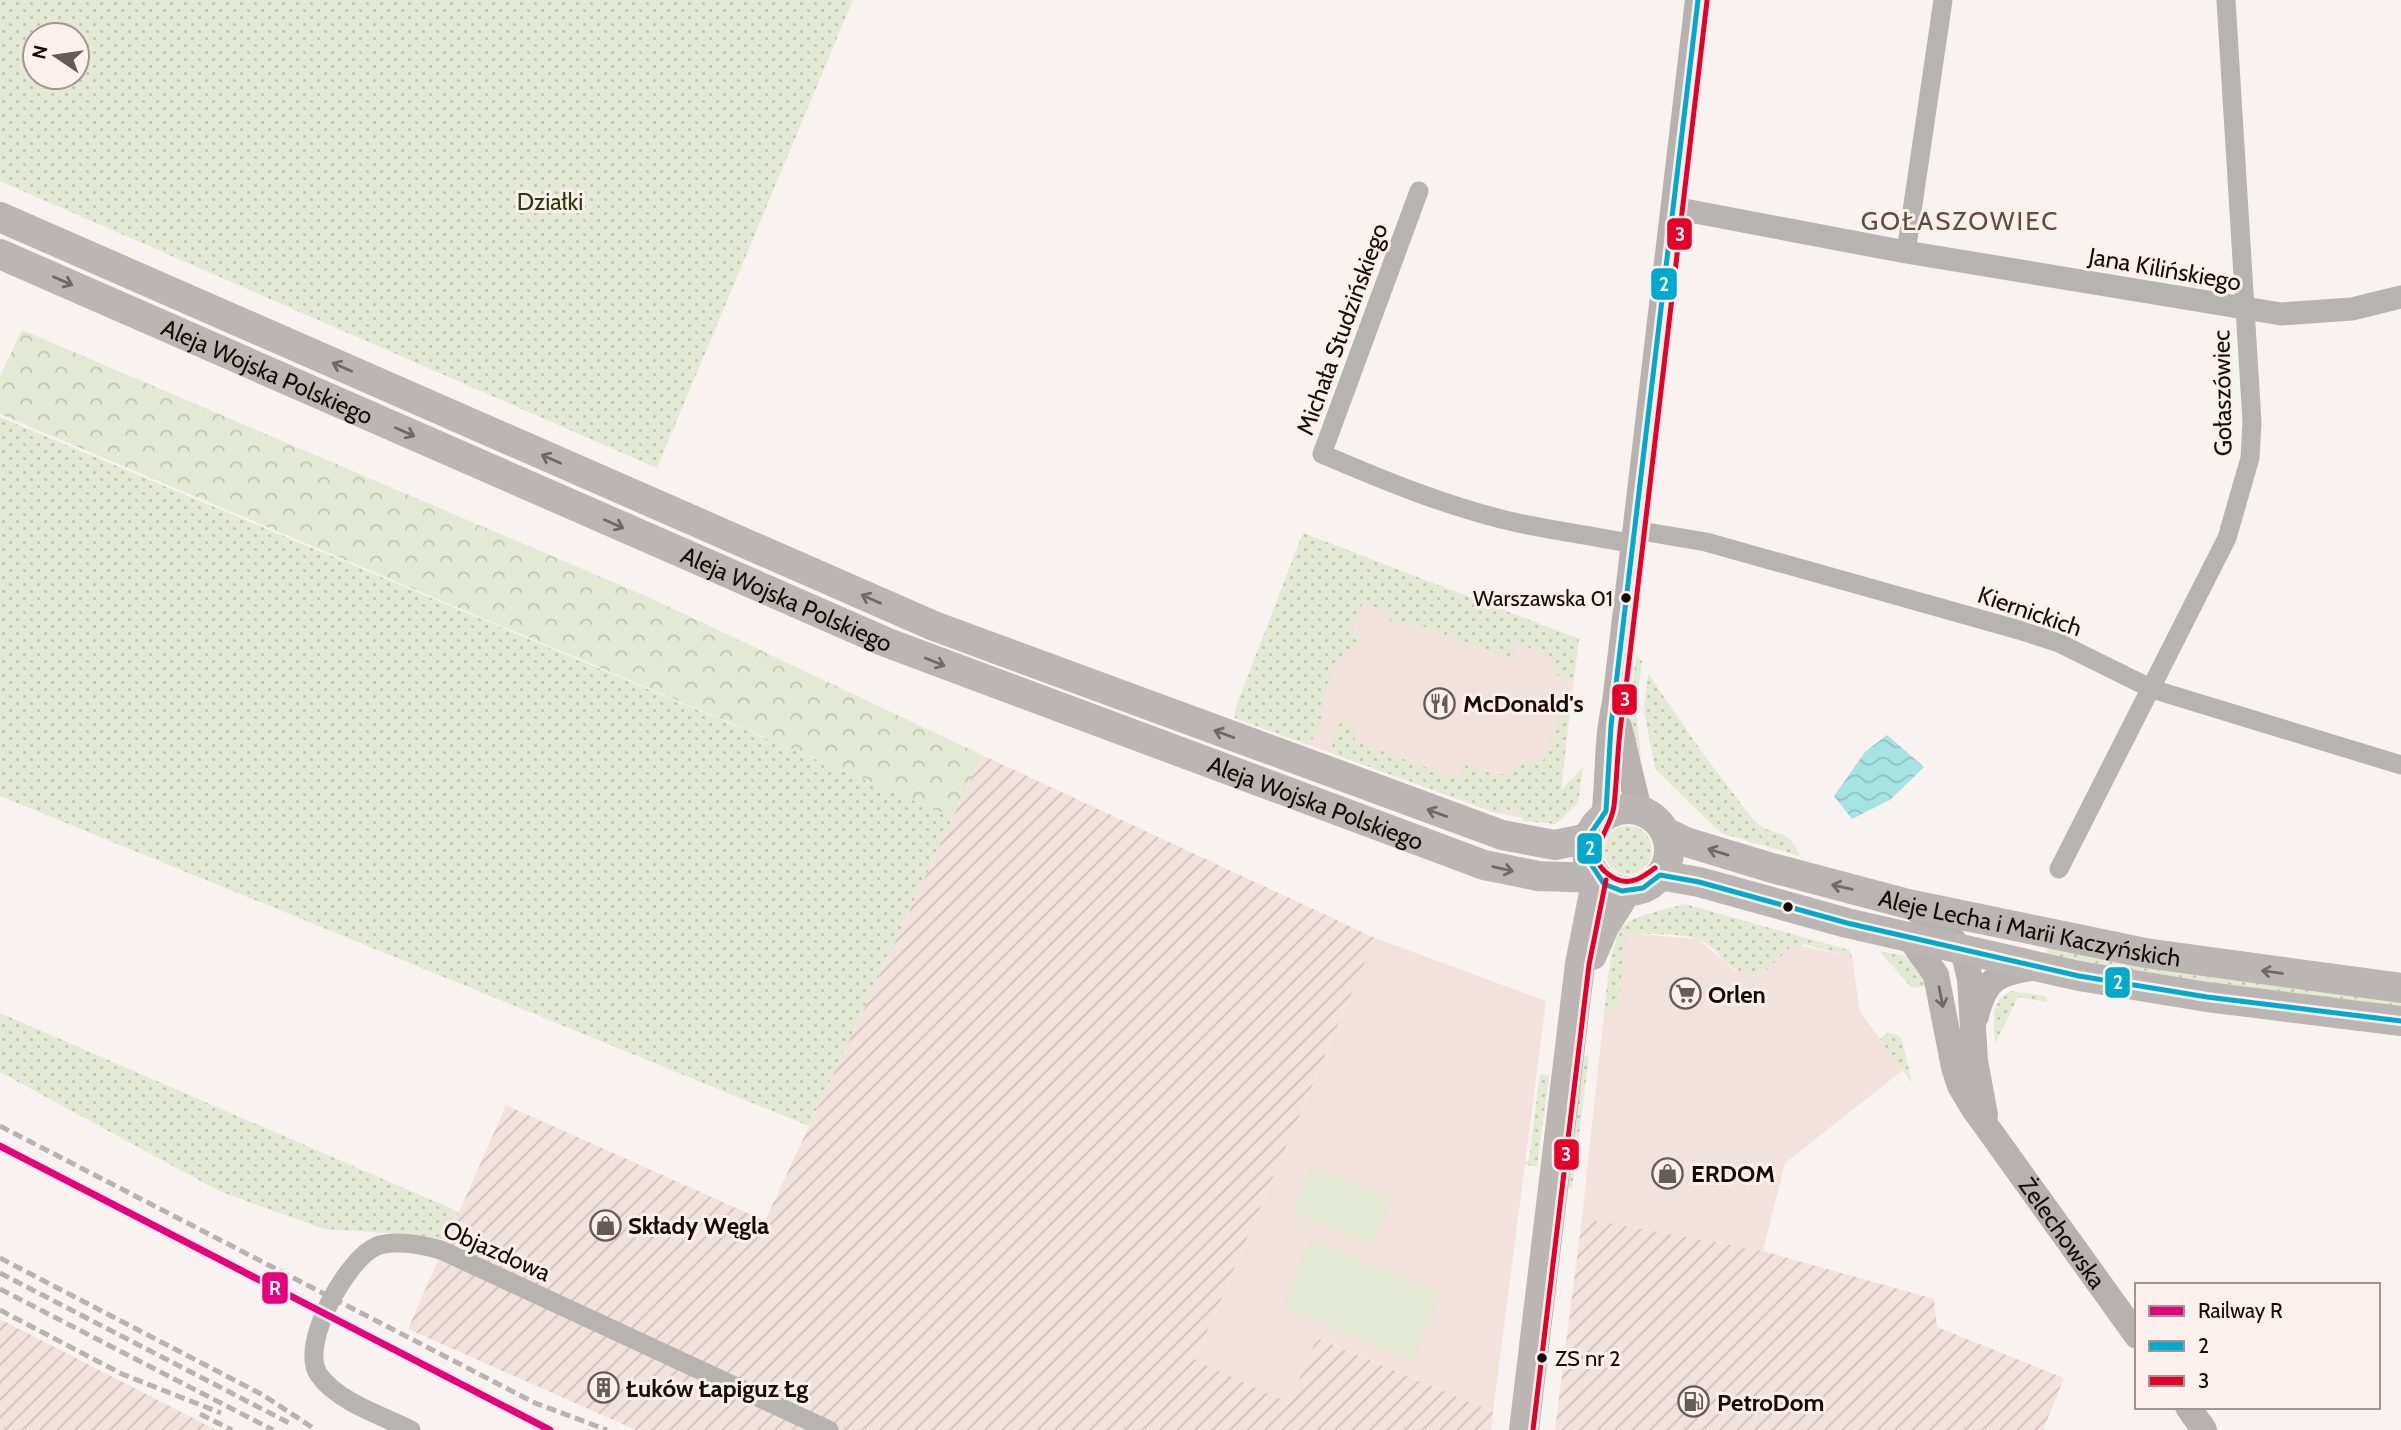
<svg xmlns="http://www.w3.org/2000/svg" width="2401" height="1430" font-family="Cabin,sans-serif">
<defs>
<pattern id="industrial-furrows" width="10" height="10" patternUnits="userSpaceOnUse" patternTransform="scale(1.75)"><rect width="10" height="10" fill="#f1e2dd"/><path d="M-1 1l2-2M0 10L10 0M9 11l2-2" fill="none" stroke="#cec1bc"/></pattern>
<pattern id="grass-dots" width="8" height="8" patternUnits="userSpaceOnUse" patternTransform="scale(1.75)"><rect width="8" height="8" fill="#e3e9d2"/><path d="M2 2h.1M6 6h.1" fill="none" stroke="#c2c7b3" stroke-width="1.8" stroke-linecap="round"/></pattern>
<pattern id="forest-crowns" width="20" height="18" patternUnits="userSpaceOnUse" patternTransform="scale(1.75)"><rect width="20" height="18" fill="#e3e9d2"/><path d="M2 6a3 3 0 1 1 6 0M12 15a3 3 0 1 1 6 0" fill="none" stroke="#c2c7b3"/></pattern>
<pattern id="water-waves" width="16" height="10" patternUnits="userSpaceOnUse" patternTransform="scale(1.75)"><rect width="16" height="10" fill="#a6e3e3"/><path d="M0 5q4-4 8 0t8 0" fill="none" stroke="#8ec2c1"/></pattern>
</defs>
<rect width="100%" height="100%" fill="#f8f2f0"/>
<g fill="#f1e2dd">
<polygon points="1303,533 1579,639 1556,824 1496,813 1235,718 1236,707"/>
<polygon points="1625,933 1698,939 1734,970 1762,974 1794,944 1852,957 1860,1012 1903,1070 1785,1163 1763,1251 1582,1218 1604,1013 1618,1008"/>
<polygon points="1375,938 1546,1001 1493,1412 1318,1338 1289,1403 1195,1360"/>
</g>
<g fill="url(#industrial-furrows)">
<polygon points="982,755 1375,938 1195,1360 1289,1403 1317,1338 1493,1412 1491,1430 636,1430 408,1329 506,1105 765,1221"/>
<polygon points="1582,1218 1763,1251 1934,1299 1937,1327 2064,1378 2043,1430 1555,1430"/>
<polygon points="0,1318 0,1319 216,1430 0,1430"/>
</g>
<g fill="url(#grass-dots)" fill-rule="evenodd">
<path d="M0 0H853L657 468 0 181ZM35 35H77V77H35Z"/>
<polygon points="0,417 953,817 809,1126 0,796"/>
<path d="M1303 533 1579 639 1573 682 1555 674 1552 657 1520 644 1513 646 1514 660 1510 659 1414 623H1389L1391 614 1363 602 1351 632 1367 638C1358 644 1347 650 1340 658 1318 681 1331 721 1308 745L1235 718 1236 707Z"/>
<polygon points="1636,656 1642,661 1636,711 1641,757 1638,761 1629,714"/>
<path d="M1648 673C1674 712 1700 751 1729 788 1738 799 1746 812 1756 822 1774 839 1790 826 1799 856L1721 833 1655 769 1644 710Z"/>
<polygon points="1558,710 1570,710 1561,790 1583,767 1578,803 1556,824 1523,821 1523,814 1504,809 1496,813 1332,753 1331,749 1340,723 1352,724 1355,741 1454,778 1462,777 1461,764 1495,774 1507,774 1523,763 1544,760 1559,718"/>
<circle cx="1628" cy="850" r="24"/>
<path d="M1685 904 1849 950 1852 957 1803 944 1799 949 1794 944 1762 974C1718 974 1724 948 1697 939 1676 932 1648 935 1626 933L1618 1008 1604 1013C1607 992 1609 935 1627 923 1643 913 1667 909 1685 904Z"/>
<path d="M2048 947C2163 976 2283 985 2401 999V1009L2221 987 2046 957Z"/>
<polygon points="1879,951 1910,957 1933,985 1912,988"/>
<path d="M2011 991 2045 996 2047 1002 2018 997 1995 1044C1994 1024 1989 1000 2011 991Z"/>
<polygon points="0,1013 459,1212 447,1240 414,1235 324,1229 219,1191 0,1072"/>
<polygon points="1887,1033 1898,1035 1902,1040 1912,1083 1880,1039"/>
<polygon points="1583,1056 1589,1057 1572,1189 1567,1189"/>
<polygon points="1540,1074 1549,1076 1537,1167 1523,1164 1529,1160"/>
</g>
<polygon fill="url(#forest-crowns)" points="22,330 648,597 982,755 953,817 0,414 0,376"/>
<g fill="#e3e9d2">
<polygon points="1313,1167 1392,1199 1372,1245 1293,1211"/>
<polygon points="1311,1240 1440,1293 1412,1361 1284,1307"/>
</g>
<polygon fill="url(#water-waves)" points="1887,735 1924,767 1890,800 1852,819 1834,796 1865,752"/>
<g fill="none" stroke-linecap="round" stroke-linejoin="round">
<g stroke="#b7b3b1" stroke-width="19">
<path d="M1419 191 1322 454C1385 481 1450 508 1518 523 1556 531 1595 536 1634 544"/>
<polyline points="1906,252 1943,0"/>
<polyline points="1635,530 1706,542 2019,630 2059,643 2152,689 2401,765"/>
<polyline points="2059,869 2227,538 2250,458 2252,422 2226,0"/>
<path d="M411 1430C383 1416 338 1402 319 1375 298 1346 347 1258 377 1246 396 1239 423 1245 441 1250L829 1430"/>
</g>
<polyline stroke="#b7b3b1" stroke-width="23" points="1674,208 1906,252 2281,314 2352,309 2401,297"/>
<g stroke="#b7b1af" stroke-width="26">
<polyline points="1619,727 1639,810"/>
<path d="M1604 817C1609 779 1606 741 1615 703L1698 0"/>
<polyline points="1911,906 1948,932 1965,958 1970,979 1975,1061 1985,1115"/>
<path id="s1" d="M1910 938 1936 975 1954 1067 1960 1086 1974 1109 2137 1336"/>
<path d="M1976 1016C1986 976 1998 974 2036 967"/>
<polyline points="2188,1407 2204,1430"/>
</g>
<g stroke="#bbb6b3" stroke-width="30">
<polyline points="0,217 934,626 1502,835 1555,845 1589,838"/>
<path id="s2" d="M0 254 888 643 1484 865 1538 876 1597 878"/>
<circle cx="1628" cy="850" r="41"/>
<path id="s3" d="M1665 832 1686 842 1772 868 1908 904 2145 953 2401 988"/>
<polyline points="1660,875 1699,882 1847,923 2079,976 2207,997 2401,1021"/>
<polyline points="1592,955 1604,927 1626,892"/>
<polyline points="1524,1430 1580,964 1597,878"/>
</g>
<g stroke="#b8b3b1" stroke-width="5" stroke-dasharray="10 5" stroke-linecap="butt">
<polyline points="0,1126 535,1403 607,1430"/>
<polyline points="0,1258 263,1395 316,1430"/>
<polyline points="0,1273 293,1425"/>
<polyline points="0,1289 273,1430"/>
<polyline points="0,1310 122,1374 221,1413"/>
<polyline points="200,1414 232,1430"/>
</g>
<defs>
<polyline id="bus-1" points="1698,0 1611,726 1606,811 1591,833 1589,861 1604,884 1622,891 1643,888 1660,875 1699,882 1847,923 2079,976 2207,997 2401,1021"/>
<g id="bus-2">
<path d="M1655 868C1643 877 1631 886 1616 879 1576 858 1611 834 1614 806 1618 771 1617 738 1624 704L1707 1"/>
<polyline points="1533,1430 1589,965 1606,880"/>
</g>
</defs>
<use href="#bus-1" stroke="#fcf0ec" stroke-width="10"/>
<use href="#bus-2" stroke="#fcf0ec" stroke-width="10"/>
<use href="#bus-1" stroke="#00a9ce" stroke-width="5"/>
<use href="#bus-2" stroke="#e4002b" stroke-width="5"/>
<defs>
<polyline id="rail-1" points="0,1146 550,1430"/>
</defs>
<use href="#rail-1" stroke="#fcf0ec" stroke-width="12"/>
<use href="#rail-1" stroke="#e5007d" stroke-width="7"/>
</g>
<defs><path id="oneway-shaft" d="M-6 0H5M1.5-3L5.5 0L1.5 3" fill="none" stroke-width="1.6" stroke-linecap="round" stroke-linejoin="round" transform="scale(1.75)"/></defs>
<g stroke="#706a66">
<use href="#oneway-shaft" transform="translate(63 281) rotate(24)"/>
<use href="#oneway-shaft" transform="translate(342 367) rotate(-156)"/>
<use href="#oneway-shaft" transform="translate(405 432) rotate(24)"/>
<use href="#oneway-shaft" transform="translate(551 459) rotate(-156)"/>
<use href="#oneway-shaft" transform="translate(614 524) rotate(24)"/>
<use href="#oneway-shaft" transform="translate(871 599) rotate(-156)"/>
<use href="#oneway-shaft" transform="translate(935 662) rotate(22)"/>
<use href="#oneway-shaft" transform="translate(1224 734) rotate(-160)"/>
<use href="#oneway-shaft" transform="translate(1437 813) rotate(-160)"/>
<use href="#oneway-shaft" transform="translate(1718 852) rotate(-163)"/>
<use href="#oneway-shaft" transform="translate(1503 869) rotate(13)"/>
<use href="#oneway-shaft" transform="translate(1842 887) rotate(-167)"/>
<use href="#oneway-shaft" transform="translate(2272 972) rotate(-172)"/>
</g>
<use stroke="#6e6764" href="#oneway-shaft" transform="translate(1941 997) rotate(79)"/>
<defs>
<symbol id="restaurant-ring" viewBox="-11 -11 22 22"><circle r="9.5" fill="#fcf0ec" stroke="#645c59" stroke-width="1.5"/><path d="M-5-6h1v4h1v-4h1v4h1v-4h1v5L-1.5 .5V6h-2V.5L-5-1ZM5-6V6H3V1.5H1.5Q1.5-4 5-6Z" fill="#645c59"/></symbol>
<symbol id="supermarket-ring" viewBox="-11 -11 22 22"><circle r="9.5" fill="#fcf0ec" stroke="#645c59" stroke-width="1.5"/><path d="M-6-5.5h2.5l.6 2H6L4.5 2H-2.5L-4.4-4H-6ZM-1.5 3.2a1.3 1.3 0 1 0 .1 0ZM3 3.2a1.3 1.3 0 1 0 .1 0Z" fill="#645c59"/></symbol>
<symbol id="shop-ring" viewBox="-11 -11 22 22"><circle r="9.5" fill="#fcf0ec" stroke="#645c59" stroke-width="1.5"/><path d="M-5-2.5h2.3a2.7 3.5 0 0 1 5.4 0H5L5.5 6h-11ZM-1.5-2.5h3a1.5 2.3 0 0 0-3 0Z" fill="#645c59"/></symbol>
<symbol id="building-ring" viewBox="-11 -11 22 22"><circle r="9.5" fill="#fcf0ec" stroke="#645c59" stroke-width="1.5"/><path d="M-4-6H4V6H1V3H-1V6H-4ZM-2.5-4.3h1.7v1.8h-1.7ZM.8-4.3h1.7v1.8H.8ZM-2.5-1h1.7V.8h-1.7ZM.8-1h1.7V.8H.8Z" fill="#645c59"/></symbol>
<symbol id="fuel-ring" viewBox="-11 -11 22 22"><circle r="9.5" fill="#fcf0ec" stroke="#645c59" stroke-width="1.5"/><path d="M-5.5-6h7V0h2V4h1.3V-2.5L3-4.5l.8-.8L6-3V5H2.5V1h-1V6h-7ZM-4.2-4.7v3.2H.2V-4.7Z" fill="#645c59"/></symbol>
</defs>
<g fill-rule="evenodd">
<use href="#restaurant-ring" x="1422" y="686" width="35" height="35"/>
<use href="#supermarket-ring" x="1668" y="976" width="35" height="35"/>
<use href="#shop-ring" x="1650" y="1156" width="35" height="35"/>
<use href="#shop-ring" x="588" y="1208" width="35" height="35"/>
<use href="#building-ring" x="586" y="1370" width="35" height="35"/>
<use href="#fuel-ring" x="1676" y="1384" width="35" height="35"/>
</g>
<g fill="#150c08" stroke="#fcf0ec" stroke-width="2.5">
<circle cx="1626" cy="598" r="6"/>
<circle cx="1788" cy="907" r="6"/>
<circle cx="1542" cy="1358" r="6"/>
</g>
<g text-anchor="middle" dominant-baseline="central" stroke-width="6" stroke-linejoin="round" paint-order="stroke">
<g font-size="22" fill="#150c08" stroke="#fcf0ec" text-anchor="end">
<text x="1613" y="598">Warszawska 01</text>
<text x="1555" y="1358" text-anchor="start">ZS nr 2</text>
</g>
<g font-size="24" fill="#2d3a0d" stroke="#fcf0ec">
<text x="550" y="201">Działki</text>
</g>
<g font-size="24" fill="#150c08" stroke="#fcf0ec">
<text transform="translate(2165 269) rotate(10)">Jana Kilińskiego</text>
<text transform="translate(1342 329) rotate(-70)">Michała Studzińskiego</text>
<text stroke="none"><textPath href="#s2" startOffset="292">Aleja Wojska Polskiego</textPath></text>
<text transform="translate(2222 393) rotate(-91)">Gołaszówiec</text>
<text stroke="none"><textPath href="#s2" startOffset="859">Aleja Wojska Polskiego</textPath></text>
<text transform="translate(2030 611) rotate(19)">Kiernickich</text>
<text stroke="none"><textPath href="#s2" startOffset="1426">Aleja Wojska Polskiego</textPath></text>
<text stroke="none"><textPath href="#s3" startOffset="378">Aleje Lecha i Marii Kaczyńskich</textPath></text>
<text stroke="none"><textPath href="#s1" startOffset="338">Żelechowska</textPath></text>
<text transform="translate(497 1251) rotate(24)">Objazdowa</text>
</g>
<g font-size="24" font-weight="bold" fill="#150c08" stroke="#fcf0ec" text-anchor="start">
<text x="1463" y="703">McDonald's</text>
<text x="1708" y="994">Orlen</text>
<text x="1691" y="1173">ERDOM</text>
<text x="628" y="1225">Składy Węgla</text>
<text x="626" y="1388">Łuków Łapiguz Łg</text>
<text x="1717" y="1402">PetroDom</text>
</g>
<g font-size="26" letter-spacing="2" fill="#614a41" stroke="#fcf0ec">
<text x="1960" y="221">GOŁASZOWIEC</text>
</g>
</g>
<g stroke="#fcf0ec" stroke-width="2.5">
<rect x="1666" y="217" width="27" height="34" rx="7" fill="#e4002b"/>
<rect x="1650" y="267" width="28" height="34" rx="7" fill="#00a9ce"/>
<rect x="1611" y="683" width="27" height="33" rx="7" fill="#e4002b"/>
<rect x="1576" y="832" width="27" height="33" rx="7" fill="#00a9ce"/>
<rect x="2104" y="966" width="27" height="33" rx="7" fill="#00a9ce"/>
<rect x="1553" y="1138" width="27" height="33" rx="7" fill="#e4002b"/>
<rect x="261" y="1271" width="28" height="34" rx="7" fill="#e5007d"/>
</g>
<g font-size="19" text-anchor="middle" font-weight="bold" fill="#fff">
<text x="1680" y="241">3</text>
<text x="1664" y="291">2</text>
<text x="1625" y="706">3</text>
<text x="1590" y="855">2</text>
<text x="2118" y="989">2</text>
<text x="1566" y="1161">3</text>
<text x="275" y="1295">R</text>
</g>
<rect x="2135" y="1283" width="245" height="126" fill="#fcf0ec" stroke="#a09591" stroke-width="2"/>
<rect x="2149" y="1306" width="35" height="10" fill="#e5007d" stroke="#a09591" stroke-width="2"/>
<text x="2198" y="1318" font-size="21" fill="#150c08">Railway R</text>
<rect x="2149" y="1341" width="35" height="10" fill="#00a9ce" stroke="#a09591" stroke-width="2"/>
<text x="2198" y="1353" font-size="21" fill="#150c08">2</text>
<rect x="2149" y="1376" width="35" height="10" fill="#e4002b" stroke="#a09591" stroke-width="2"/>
<text x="2198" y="1388" font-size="21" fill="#150c08">3</text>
<g transform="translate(56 56) rotate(283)"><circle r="33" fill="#fcf0ec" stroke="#a09591" stroke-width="2"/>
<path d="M0-5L12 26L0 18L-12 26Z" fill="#645c59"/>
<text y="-10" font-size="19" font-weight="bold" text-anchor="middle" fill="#150c08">N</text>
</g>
</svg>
